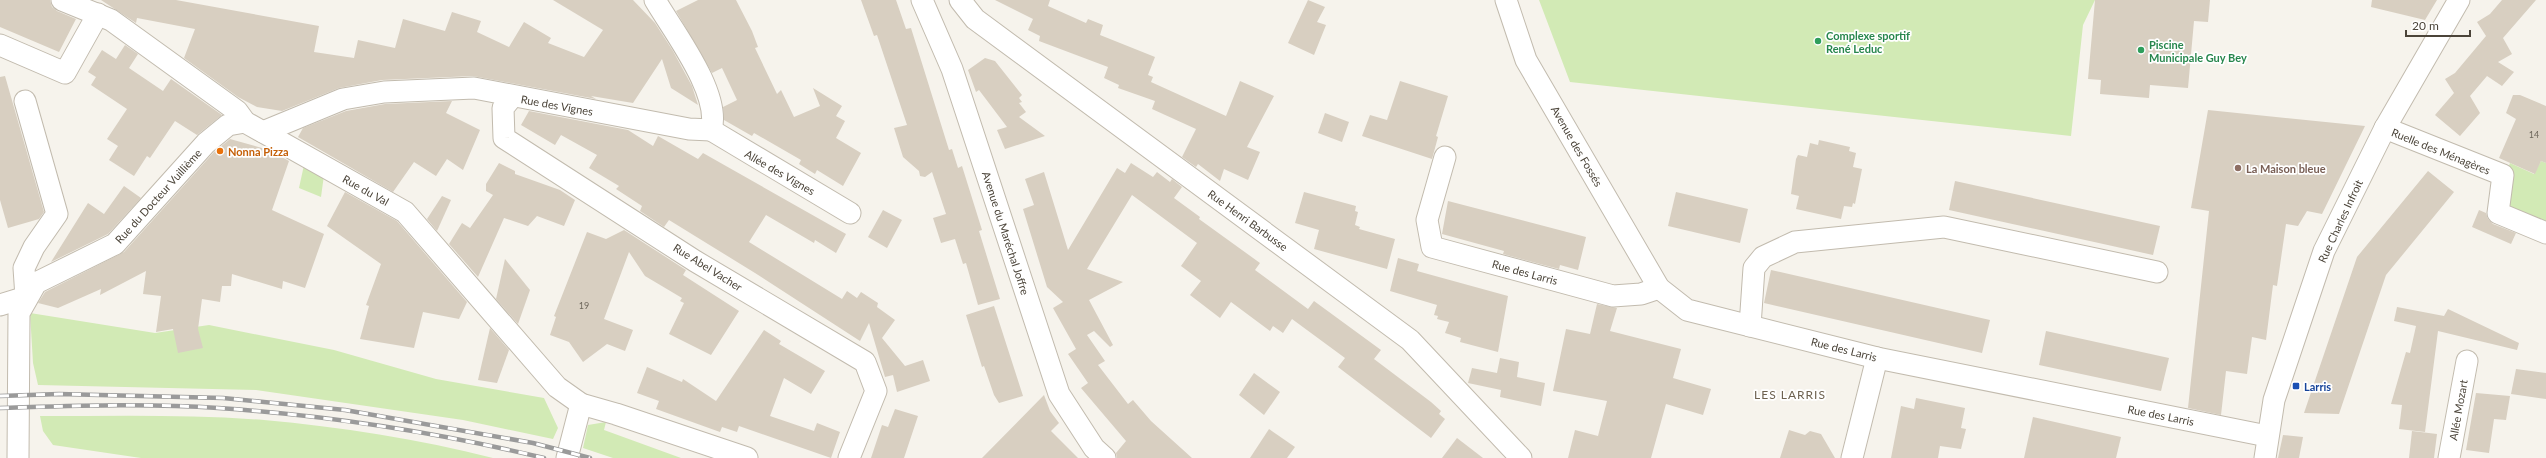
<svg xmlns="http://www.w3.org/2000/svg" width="2546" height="458" font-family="Lato,sans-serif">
<rect width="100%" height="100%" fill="#f6f3ec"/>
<g fill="#d2eab5">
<polygon points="1539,0 2095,0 2083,25 2071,136 1570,82"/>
<path d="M2541 161 2546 163V227C2510 212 2494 206 2510 163L2534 174Z"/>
<polygon points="304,165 324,175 321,197 299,188"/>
<polygon points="30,313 155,333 209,325 334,350 436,379 544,398 558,428 553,439 463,420 256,390 38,385 33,363"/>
<path d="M40 416C114 416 190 414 264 420 340 427 419 439 493 458H141L53 445 43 431Z"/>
<polygon points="606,422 604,430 681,458 613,458 583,448 588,425"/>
</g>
<g fill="#d8cfc1">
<polygon points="0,0 50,0 52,7 57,11 76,19 59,52 0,27"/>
<polygon points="101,0 176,0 319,26 314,52 354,58 358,40 395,48 403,19 445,31 452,12 481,21 477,32 509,47 524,22 551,38 548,43 584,57 603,30 553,0 633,0 655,23 673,51 692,86 698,105 671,88 662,59 633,103 591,96 596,99 473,76 382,80 339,88 282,111 257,107 238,97 184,58 195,29 137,18 136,23"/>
<polygon points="698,0 736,0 752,31 758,47 755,48 777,94 781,90 794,117 820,106 813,88 842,106 836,116 845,121 836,138 861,153 843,186 817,170 815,174 799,164 801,160 754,133 752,136 724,120 723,107 737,100 722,68 712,73 676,11"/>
<polygon points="861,0 896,0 906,29 911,28 949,150 952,149 958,168 962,166 982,230 979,231 1000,299 978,305 966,263 963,264 955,239 941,243 933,218 946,214 932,172 925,177 920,176 919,171 903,157 894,128 907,125 877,35 874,36"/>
<polygon points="995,0 1050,0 1048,6 1086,23 1088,19 1103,25 1100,35 1155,57 1148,75 1153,77 1151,82 1226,116 1240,81 1274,96 1247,147 1260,152 1248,180 1224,169 1220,181 1198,164 1196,167 1182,157 1196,129 1152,109 1155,101 1118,88 1119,85 1104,78 1108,67 1039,41 1040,36 1028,30 1033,19"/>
<polygon points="1308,0 1325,7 1317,22 1326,25 1314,55 1288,43"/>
<polygon points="2095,0 2210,0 2208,22 2194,21 2188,88 2150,85 2149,98 2100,94 2101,80 2088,79"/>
<polygon points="2372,0 2437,0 2425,20 2371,7"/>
<polygon points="2502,0 2536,0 2503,38 2512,54 2498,62 2514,72 2502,86 2487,76 2470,96 2480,113 2460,136 2435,115 2454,93 2445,79 2455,73 2486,36 2477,22 2490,14"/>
<polygon points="125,45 138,54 129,68 163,91 171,79 222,115 197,135 175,121 150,158 147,156 134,176 109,160 118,146 107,139 127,109 91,85 96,77 88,72 102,50 116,59"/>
<polygon points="985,58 995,61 1022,95 1019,98 1022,102 1019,103 1026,112 1019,117 1045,136 1005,149 997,130 1007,127 979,90 976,92 968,70"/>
<polygon points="5,76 44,212 39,219 8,228 0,200 0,77"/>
<polygon points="1400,81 1448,96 1436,136 1438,137 1432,159 1362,136 1370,115 1387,120"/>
<polygon points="2513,95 2520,95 2546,106 2546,163 2541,161 2535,174 2499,158 2516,119 2506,113"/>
<polygon points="452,101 446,113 480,130 463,170 447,159 436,176 414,162 393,192 298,137 303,128 346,111 385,104"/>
<polygon points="2208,110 2365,126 2322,214 2307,211 2298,226 2286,224 2277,286 2273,285 2266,340 2252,337 2247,374 2226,371 2221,415 2188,408 2209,211 2191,208"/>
<polygon points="529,111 628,130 653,146 658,136 698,159 703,153 846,234 836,253 815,240 814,243 766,215 749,242 842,299 847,291 857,298 861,292 878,303 877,307 895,320 882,338 905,366 923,360 930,381 897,392 893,375 885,377 869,323 860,341 755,273 669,220 664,227 640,211 642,206 616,189 619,186 589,168 597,155 561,135 555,145 521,125"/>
<polygon points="1325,113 1349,122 1342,142 1318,133"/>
<polygon points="230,139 269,150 289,161 272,210 324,234 305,288 283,281 282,289 232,274 231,286 222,286 220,302 202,299 198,329 203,348 178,353 173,329 156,332 161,296 143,294 146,271 100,295 101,289 58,308 38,303 45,292 124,252 214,152"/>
<polygon points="1819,140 1850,147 1849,151 1856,153 1853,167 1862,169 1855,204 1853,203 1852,207 1844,206 1841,219 1796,209 1799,196 1791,194 1796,159 1798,155 1807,157 1810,143 1818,145"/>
<polygon points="499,163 515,171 515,174 560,190 575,200 564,226 537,216 528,226 504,218 478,277 449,244 462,223 470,228 493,195 486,191 486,184"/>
<polygon points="1131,163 1153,177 1157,172 1170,182 1172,179 1182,187 1174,198 1200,217 1199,219 1260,263 1255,270 1308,309 1314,301 1381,350 1374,359 1431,402 1441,411 1439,414 1445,419 1431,438 1338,367 1345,358 1292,319 1283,333 1273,326 1270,331 1231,302 1220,318 1190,295 1201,281 1181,266 1197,243 1132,195 1087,269 1123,282 1089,300 1113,345 1110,347 1094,331 1087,335 1105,361 1098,365 1128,404 1133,400 1151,421 1192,458 1117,458 1116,453 1126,441 1081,388 1088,383 1068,354 1076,349 1053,308 1063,302 1047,287 1023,209 1034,205 1025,179 1044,172 1068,250 1117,168 1125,173"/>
<polygon points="2428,171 2454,192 2386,275 2339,414 2304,413 2357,257"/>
<polygon points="1955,181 2160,226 2153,255 1949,210"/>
<polygon points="124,186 141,198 108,234 51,262 88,203 104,214"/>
<polygon points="345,192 397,221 467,302 459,319 423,312 414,348 360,339 369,306 366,305 381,264 327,226"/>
<polygon points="1304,192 1356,206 1355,211 1358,212 1355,225 1360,227 1359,229 1395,239 1387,269 1314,249 1319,230 1295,223"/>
<polygon points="1676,192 1748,209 1740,243 1668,226"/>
<polygon points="442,196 451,200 437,231 427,219"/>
<polygon points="1448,201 1586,237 1578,270 1560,265 1559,269 1503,254 1504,251 1442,234"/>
<polygon points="883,210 902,220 887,248 868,237"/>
<polygon points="2479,210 2486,213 2488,219 2493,224 2516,233 2511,244 2472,227"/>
<polygon points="624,230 686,270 683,275 739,311 711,355 669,334 684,303 680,301 682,298 645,276 629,252 604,319 633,330 625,351 607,344 583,362 569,342 550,335 556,317 554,316 587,232 606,239"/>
<polygon points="1398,258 1419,264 1417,271 1508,296 1498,352 1460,342 1461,338 1445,333 1449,322 1437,319 1438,316 1434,315 1437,305 1390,291"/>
<polygon points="505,259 530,290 518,324 496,299"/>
<polygon points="1771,270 1990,320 1982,353 1764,303"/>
<polygon points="1597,304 1617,308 1610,331 1681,349 1673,378 1711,389 1703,415 1666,404 1651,458 1568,458 1575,430 1598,436 1607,401 1553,391 1566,329 1590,334"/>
<polygon points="994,306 1023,396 999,403 994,395 984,366 982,367 966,315"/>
<polygon points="2397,307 2444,316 2448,309 2519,343 2517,350 2438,331 2425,432 2399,429 2402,405 2391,404 2406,352 2410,353 2416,326 2394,321"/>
<polygon points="490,328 509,350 497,383 478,380"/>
<polygon points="764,330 781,341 779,344 825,371 811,394 784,378 770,416 814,431 817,423 840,432 831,458 739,426 737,432 722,427 720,432 656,409 659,401 637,393 647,367 682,382 683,379 716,401"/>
<polygon points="2046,331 2169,358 2161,391 2039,365"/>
<polygon points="1500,358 1519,362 1517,377 1545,383 1541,406 1500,397 1501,390 1468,383 1472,368 1497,373"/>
<polygon points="2516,369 2546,373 2546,399 2511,394"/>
<polygon points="1254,373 1280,392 1264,415 1239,395"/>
<polygon points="2476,393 2510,396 2506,420 2494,419 2489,453 2466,450"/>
<polygon points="1044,395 1050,411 1059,423 1051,431 1078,458 982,458"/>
<polygon points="1916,398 1965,408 1961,428 1966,429 1961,449 1940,446 1938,458 1891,458 1901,406 1914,409"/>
<polygon points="895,409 918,416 904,458 871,458 882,425 888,427"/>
<polygon points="2033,417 2121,437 2116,458 2024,458"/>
<polygon points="1269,429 1295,447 1287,458 1250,458"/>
<polygon points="1789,430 1805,435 1810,431 1821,434 1835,458 1780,458"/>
<polygon points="2412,431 2437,434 2434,458 2409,458"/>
<polygon points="2283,435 2303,437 2299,458 2278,458"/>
<polygon points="1457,438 1483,458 1442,458"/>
</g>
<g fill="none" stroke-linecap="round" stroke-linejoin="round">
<defs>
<g id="minor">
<polyline points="62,0 111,20 237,111 245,122 405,212 557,387 581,404 616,414 747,458"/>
<polyline points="922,0 952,69 1059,394 1094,448 1105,458"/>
<polyline points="960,0 975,19 1410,340 1521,458"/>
<polyline points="1506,0 1526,60 1659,288 1687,310 1877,358 2267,436"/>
<polyline points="0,45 65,73 98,14"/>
<polyline points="512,97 503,108 504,138 695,261 865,362 876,391 849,458"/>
<polyline points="25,101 57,214 34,247 24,268 26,297"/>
<polyline points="2385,128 2503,175 2498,213 2546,233"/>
<polyline points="711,130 850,213"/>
<path d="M263 132 343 99 384 92 474 88 689 129 711 130C722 94 673 31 655 0"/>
<polyline points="1445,157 1427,220 1432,247 1613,296 1641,294 1659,288"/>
<polyline points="0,305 26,297"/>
<polyline points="1750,326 1754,268 1763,257 1795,242 1944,227 2157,272"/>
<polyline points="18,458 19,313 36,283 115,244 206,143 228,125 245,122"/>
<polyline points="567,458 581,404"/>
<polyline points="1852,458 1877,358"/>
<polyline points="2265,458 2274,400 2324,251 2385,128 2459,0"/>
<polyline points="2449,458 2467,361"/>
</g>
</defs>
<use href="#minor" stroke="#c2bbae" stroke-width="23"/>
<use href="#minor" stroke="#fff" stroke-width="21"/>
<defs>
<g id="rail">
<polyline points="0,396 59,394 223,398 345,410 533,443 590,458"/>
<path d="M0 408C72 406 145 403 218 408 324 415 440 433 544 458"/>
</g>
</defs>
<use href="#rail" stroke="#9a9a9a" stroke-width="4.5"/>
<use href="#rail" stroke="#fff" stroke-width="3" stroke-dasharray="9" stroke-linecap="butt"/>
</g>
<g fill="#2e9e5b" stroke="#fff" stroke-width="1.5">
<circle cx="1818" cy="41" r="4"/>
<circle cx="2141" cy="50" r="4"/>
</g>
<circle fill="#e8710a" stroke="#fff" stroke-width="1.5" cx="220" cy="151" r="4"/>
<circle fill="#8d6e63" stroke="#fff" stroke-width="1.5" cx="2238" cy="168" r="4"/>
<rect fill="#1a4fb4" stroke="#fff" stroke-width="1.5" x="2292" y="382" width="8" height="8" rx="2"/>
<g text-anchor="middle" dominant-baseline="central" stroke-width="3.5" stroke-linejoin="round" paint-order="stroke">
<g font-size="9" fill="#6e675b">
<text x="2534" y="134">14</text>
<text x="584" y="305">19</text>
</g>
<g font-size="11" font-weight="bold" fill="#27864d" stroke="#fff" text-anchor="start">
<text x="1826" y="35">Complexe sportif<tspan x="1826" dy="13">René Leduc</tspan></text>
<text x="2149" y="44">Piscine<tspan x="2149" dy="13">Municipale Guy Bey</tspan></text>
</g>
<g font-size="11" fill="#4b4439" stroke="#fff">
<text transform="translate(557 105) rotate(10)">Rue des Vignes</text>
<text transform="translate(1577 146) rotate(60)">Avenue des Fossés</text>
<text transform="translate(2441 151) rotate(22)">Ruelle des Ménagères</text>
<text transform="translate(780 172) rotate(30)">Allée des Vignes</text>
<text transform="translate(366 190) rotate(29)">Rue du Val</text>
<text transform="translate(158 196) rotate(-48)">Rue du Docteur Vuillième</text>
<text transform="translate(1248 220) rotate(36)">Rue Henri Barbusse</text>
<text transform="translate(2340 221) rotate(-65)">Rue Charles Infroit</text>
<text transform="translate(1006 233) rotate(72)">Avenue du Maréchal Joffre</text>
<text transform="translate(708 267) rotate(32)">Rue Abel Vacher</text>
<text transform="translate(1525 272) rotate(15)">Rue des Larris</text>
<text transform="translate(1844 349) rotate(14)">Rue des Larris</text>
<text transform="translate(2458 410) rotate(-80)">Allée Mozart</text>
<text transform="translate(2161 415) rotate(11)">Rue des Larris</text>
</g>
<g font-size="11" font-weight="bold" fill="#c56008" stroke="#fff" text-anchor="start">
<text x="228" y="151">Nonna Pizza</text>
</g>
<g font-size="11" font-weight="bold" fill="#785e54" stroke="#fff" text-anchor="start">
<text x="2246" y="168">La Maison bleue</text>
</g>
<g font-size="11" font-weight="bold" fill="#164399" stroke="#fff" text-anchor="start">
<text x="2304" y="386">Larris</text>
</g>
<g font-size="12" letter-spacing="1" fill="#6e6250" stroke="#fff">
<text x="1790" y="394">LES LARRIS</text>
</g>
</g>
<path d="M2406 30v6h64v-6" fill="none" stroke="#4b4439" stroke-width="2"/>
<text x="2412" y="30" font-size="12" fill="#4b4439" stroke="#ffffff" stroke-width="3" paint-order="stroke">20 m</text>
</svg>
